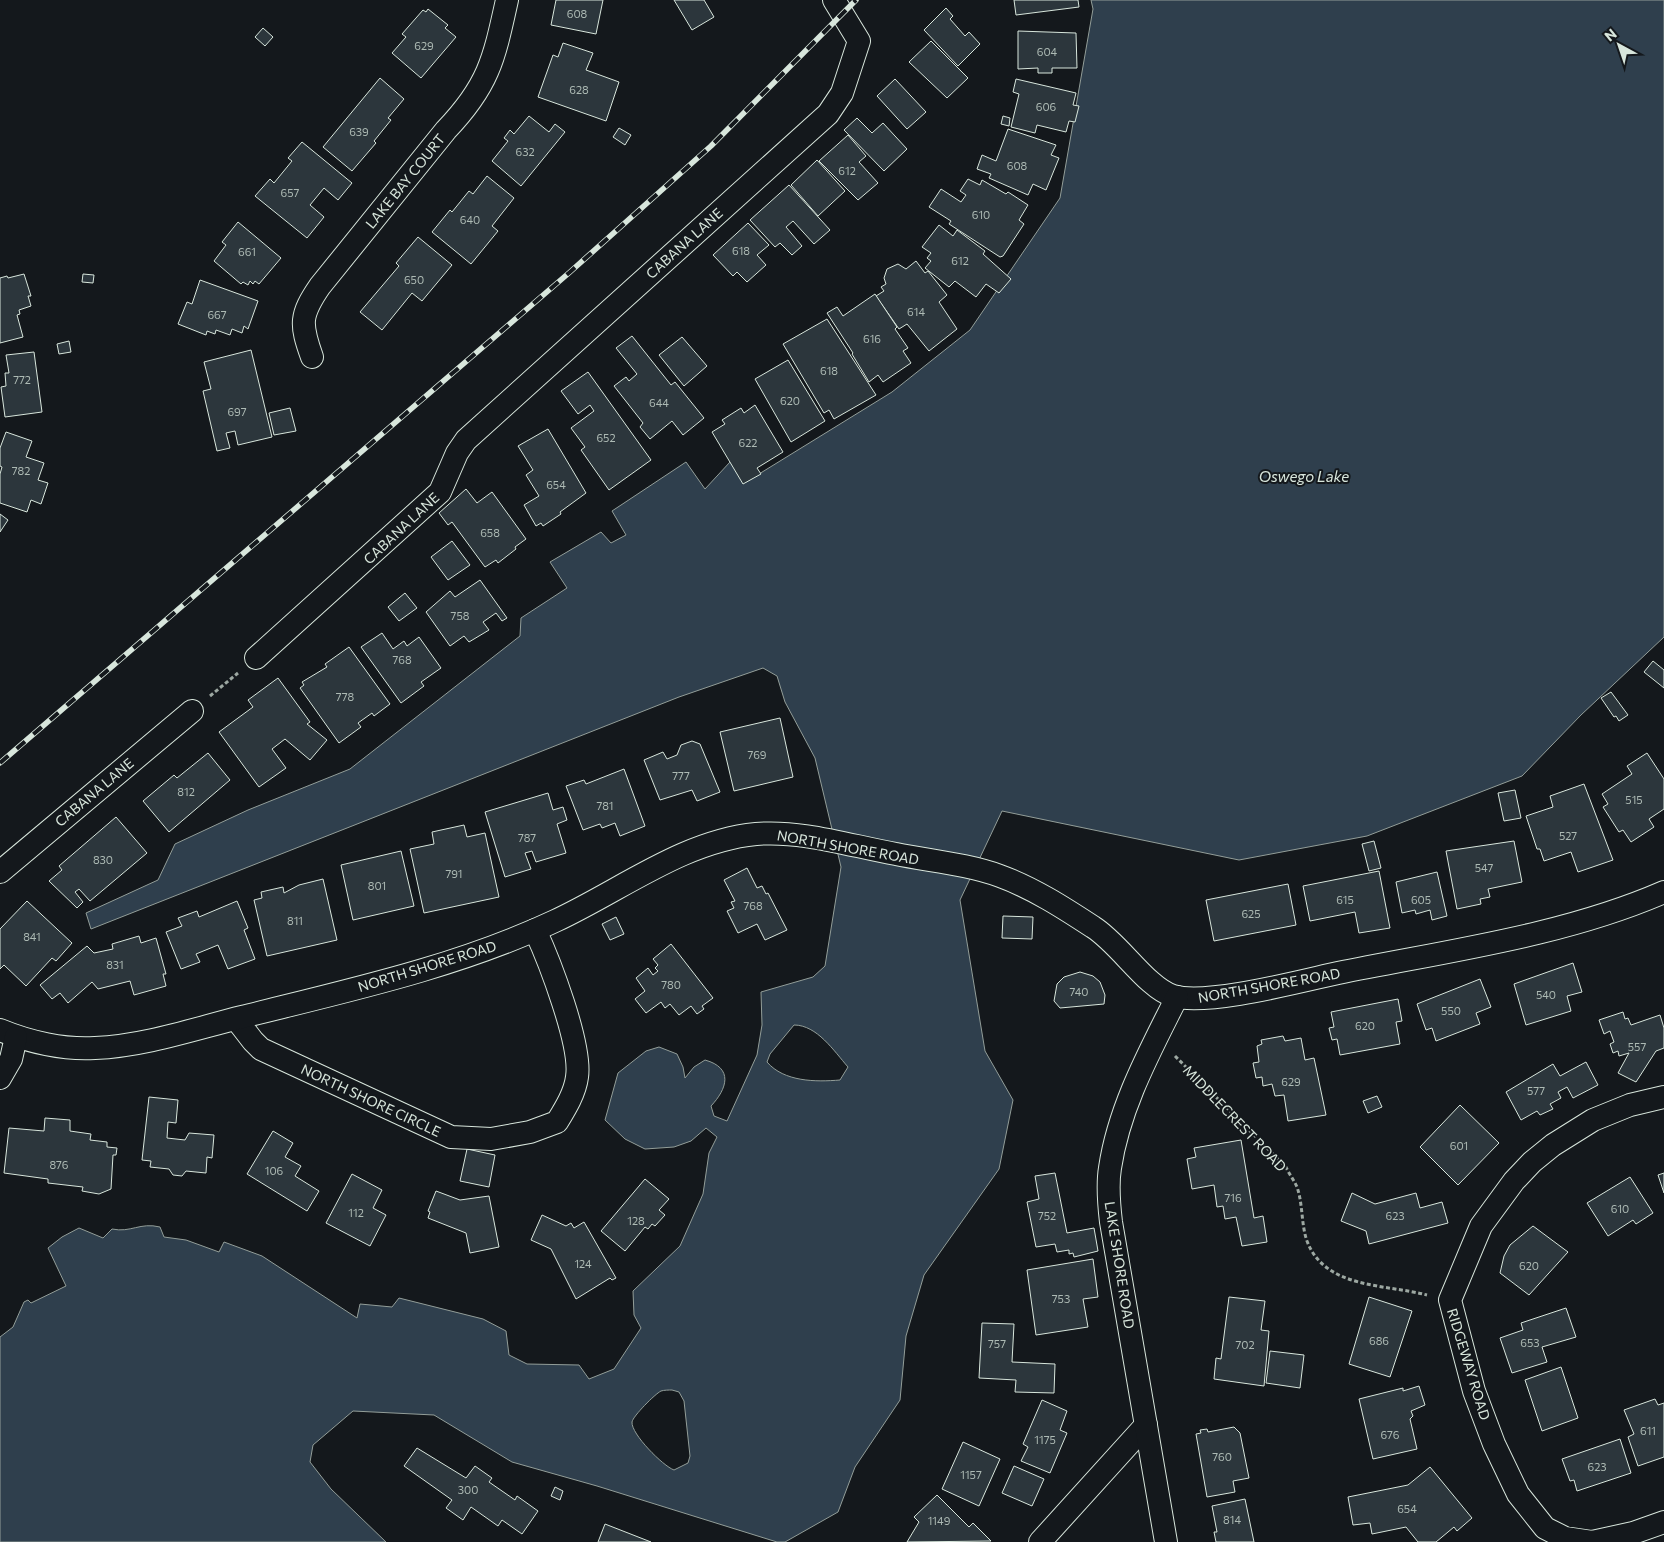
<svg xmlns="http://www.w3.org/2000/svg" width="1664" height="1542" font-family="Commissioner,sans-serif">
<rect width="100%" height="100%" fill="#14181c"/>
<path fill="#2f3f4d" stroke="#939e99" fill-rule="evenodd" d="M1091 0H1664V637L1581 715 1522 776 1367 836 1239 860 1002 811 960 900 985 1051 1013 1100 999 1169 924 1275 906 1336 900 1400 855 1467 838 1512 785 1542H777L597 1486 512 1462 434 1415 353 1411 313 1445 310 1462 331 1489 386 1542H0V1337L13 1327 24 1302 28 1300 31 1303 66 1286 48 1248 62 1237 79 1228 103 1238 112 1229C131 1233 140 1222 160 1227L164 1237 186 1240 219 1252 224 1242 262 1256 357 1318 360 1304 392 1307 399 1298 483 1319 506 1331 509 1355 527 1364 579 1365 589 1379 614 1369 641 1328 634 1315 633 1291 680 1246 703 1194 709 1153 717 1137 706 1128 691 1141 674 1147 645 1149 625 1139 605 1120 618 1073 646 1051 659 1047 677 1054 683 1067 685 1078 694 1067 705 1060C734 1068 727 1089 711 1106L714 1116 727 1121 757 1055 762 1025 761 992 813 977 825 966 841 867 815 758 785 702 777 676 763 668 679 697 91 929 86 913 158 880 175 844 248 810 350 769 520 636 521 618 567 588 550 562 601 532 611 543 626 535 612 511 686 462 705 489 730 462 746 482 892 392 970 330 1060 198 1093 9ZM794 1025C817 1025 834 1051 848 1067L840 1080C816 1082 784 1082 767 1062L770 1054ZM672 1390 679 1392 684 1401 690 1456 688 1463 674 1470C663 1466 631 1434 632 1422 633 1416 655 1394 661 1391 664 1390 669 1390 672 1390Z"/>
<g fill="#2c363c" stroke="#d8e6dc">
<polygon points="556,0 603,0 596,34 551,25"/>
<polygon points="674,0 704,0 714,17 692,30"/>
<polygon points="1014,0 1078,0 1079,7 1016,15"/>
<polygon points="946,8 953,16 950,19 965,36 969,32 980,44 958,66 924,30"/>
<polygon points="428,9 448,25 445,28 456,37 421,78 392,53 406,37 402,34 423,10 426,12"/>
<polygon points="263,28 273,37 265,46 255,37"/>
<polygon points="1018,31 1076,33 1077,68 1052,68 1052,73 1038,73 1038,68 1018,69"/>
<polygon points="931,41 968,78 947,98 909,62"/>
<polygon points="563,43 593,53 586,70 619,82 606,121 538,97 553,55 558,57"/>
<polygon points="380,78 404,99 388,118 391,120 374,141 376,143 352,171 323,147"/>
<polygon points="895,79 926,112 907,129 877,96"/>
<polygon points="1016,79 1076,93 1073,105 1079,106 1075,122 1069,121 1066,132 1037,125 1035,133 1011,127 1019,94 1013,92"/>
<polygon points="529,116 549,132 555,124 565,132 521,186 492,161 508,141 504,138 510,130 514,134"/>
<polygon points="1003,116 1010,118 1009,126 1001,124"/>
<polygon points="857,118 872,133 883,123 907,149 884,171 844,130"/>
<polygon points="619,128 631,135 625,145 613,137"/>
<polygon points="1008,129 1056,145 1051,155 1059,158 1046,190 1033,184 1028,195 989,178 991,174 977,169 982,155 996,161"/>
<polygon points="848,135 866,156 859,162 878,183 858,200 819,161"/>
<polygon points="302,142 352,183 338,200 324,188 310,205 324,217 307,238 255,196 270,179 274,183 292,161 288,158"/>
<polygon points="817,160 845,191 818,216 791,185"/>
<polygon points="487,176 514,198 492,226 498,231 471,264 432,232 450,210 452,212 469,191 473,194"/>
<polygon points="968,179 980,185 982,180 1006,194 1008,192 1028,205 1019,220 1024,224 1003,256 1000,257 949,224 951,221 929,207 941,189 961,202 966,195 960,191"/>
<polygon points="789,185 830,230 814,244 793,221 786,227 802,246 792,255 780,243 775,247 750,220"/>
<polygon points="238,222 281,258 259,284 255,281 253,284 250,281 248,285 243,282 241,284 214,261 226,245 222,242"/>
<polygon points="748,223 769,245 757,255 766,265 747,282 737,272 733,276 713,255"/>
<polygon points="939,225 953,236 957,230 985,251 983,254 1011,279 999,293 986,284 976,297 955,281 949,287 925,268 931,261 927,258 931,253 922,247"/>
<polygon points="418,237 452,265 422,301 412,293 382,330 360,312 399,266 396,263"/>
<polygon points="916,261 925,273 928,271 947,295 939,302 957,329 929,351 907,324 899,329 876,296 884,291 881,287 886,284 884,278 887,269 898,264 906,269"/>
<polygon points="24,274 31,296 28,296 31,306 19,310 20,314 17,315 23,337 0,343 0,278 7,276 8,278"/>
<polygon points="83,274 94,275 93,283 82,282"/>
<polygon points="200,280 258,301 248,329 244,326 242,333 232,329 230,335 216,330 215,334 207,331 206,335 178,324 187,302 192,304"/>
<polygon points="875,294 897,327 895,329 908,348 903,351 911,363 883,382 878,375 869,382 852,354 853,353 827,313 837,307 843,316"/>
<polygon points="827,319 876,395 834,419 829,410 824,413 783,344"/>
<polygon points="632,336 671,385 675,382 704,418 683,435 672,421 650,439 640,427 643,423 614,386 626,377 629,381 637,374 616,348"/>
<polygon points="682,337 707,366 684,386 659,355"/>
<polygon points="69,341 71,352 59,354 57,344"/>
<polygon points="251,350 272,437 238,445 235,431 226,433 230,448 217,451 203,391 211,389 204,362"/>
<polygon points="34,352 42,412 5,417 1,387 6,386 5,373 9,373 6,355"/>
<polygon points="788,360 825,421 791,442 755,379"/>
<polygon points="588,372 651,460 609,490 581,450 585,447 571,428 594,411 590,405 578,414 561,391"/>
<polygon points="755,405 783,452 757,468 761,474 743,484 712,432 725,424 722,420 741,408 744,413"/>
<polygon points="290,408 296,431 274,435 269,413"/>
<polygon points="548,429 586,493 560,512 561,514 543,526 541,523 536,526 524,505 539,496 526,475 533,470 518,446"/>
<polygon points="6,432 32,441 26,457 44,463 38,480 48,483 41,504 31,500 27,512 0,503 0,474 2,467 0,466 0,448"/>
<polygon points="466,489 477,503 492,492 526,539 515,547 516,549 498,563 496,560 485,567 452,522 448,525 439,513"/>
<polygon points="0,514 8,520 0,532"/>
<polygon points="452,541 470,565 448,580 431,557"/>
<polygon points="480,580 507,618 502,621 496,613 483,622 489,630 469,642 464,636 450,646 426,612 450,591 455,597"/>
<polygon points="405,593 417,608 399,621 388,607"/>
<polygon points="382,633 393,649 404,641 407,646 419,637 441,668 421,682 424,686 401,703 361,647"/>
<polygon points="349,647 390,704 374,716 372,713 358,723 361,727 339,743 300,688 304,685 302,682 327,667 325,664"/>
<polygon points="1653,661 1664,670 1664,688 1644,672"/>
<polygon points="278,678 310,722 307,724 327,740 310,760 285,739 272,749 286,768 259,787 219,732 253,707 248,700"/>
<polygon points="1611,692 1628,715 1619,721 1616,716 1614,717 1601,698"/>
<polygon points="780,718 793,777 734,791 720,732"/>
<polygon points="692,741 700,744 720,792 697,801 692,790 660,800 644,760 663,752 667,759 677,755 681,745"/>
<polygon points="208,753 230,780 169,832 143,801 174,775 177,778"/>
<polygon points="1647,753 1664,779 1664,809 1649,819 1654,827 1631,842 1623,830 1619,832 1603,807 1608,804 1602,794 1632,774 1627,766"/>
<polygon points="624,769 645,826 620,836 615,823 602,828 600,824 583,830 566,786 584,780 586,784"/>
<polygon points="1584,784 1613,860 1578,872 1571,852 1544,861 1540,849 1537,849 1526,816 1553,807 1550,796"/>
<polygon points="1515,790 1521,818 1504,821 1498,793"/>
<polygon points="548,793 553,810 563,807 567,820 557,824 566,853 536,862 532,851 525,853 531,869 505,877 485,812"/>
<polygon points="116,817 147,853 90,901 79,889 75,892 83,902 77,908 49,881 62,870 59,866"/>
<polygon points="464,825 467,837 485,833 499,897 424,913 410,849 434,844 432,832"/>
<polygon points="1374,841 1381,868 1369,871 1362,844"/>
<polygon points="1514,841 1522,882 1488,889 1490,897 1480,899 1481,904 1457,909 1446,851"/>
<polygon points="401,851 414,906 353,920 341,865"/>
<polygon points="747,868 757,888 762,886 766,894 768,893 787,930 765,940 757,924 738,933 727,911 734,908 731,902 735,901 724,880"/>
<polygon points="1379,871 1390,928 1359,933 1355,912 1310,921 1303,886"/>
<polygon points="1437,872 1447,916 1432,920 1430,910 1416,914 1415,910 1402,913 1396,882"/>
<polygon points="323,879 337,940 267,956 254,900 262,898 261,892 283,887 284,893 299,885"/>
<polygon points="1288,884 1296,925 1214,941 1206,900"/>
<polygon points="27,901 72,943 56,961 52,958 26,986 4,965 0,969 0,929"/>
<polygon points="237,901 248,928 244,930 255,959 228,969 218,945 196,954 200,962 181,969 166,932 182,926 178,918 197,911 199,917"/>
<polygon points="1003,916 1033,917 1032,939 1002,938"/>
<polygon points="616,917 624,934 610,940 602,924"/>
<polygon points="139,936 141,943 156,938 166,974 163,974 166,986 134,995 130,981 98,989 92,982 68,1003 60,993 52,999 40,985 87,946 94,953 113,949 112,944"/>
<polygon points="671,944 713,998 702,1006 704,1009 697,1014 691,1006 679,1015 670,1004 665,1008 661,1002 646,1013 635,999 645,991 636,978 648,968 653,975 658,971 655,968 658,965 653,959"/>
<polygon points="1573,963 1582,992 1567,996 1571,1011 1526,1025 1514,984"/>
<polygon points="1080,972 1093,976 1100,982 1105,995 1104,1004 1060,1008 1054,1001 1057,984 1064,977"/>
<polygon points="1480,979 1491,1007 1476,1013 1480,1024 1436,1041 1432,1028 1426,1030 1417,1004"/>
<polygon points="1398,999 1402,1021 1396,1022 1400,1044 1340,1055 1337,1039 1332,1040 1329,1028 1334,1027 1331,1012"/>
<polygon points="1623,1012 1625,1019 1628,1018 1631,1025 1660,1015 1664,1028 1664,1048 1656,1051 1636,1082 1618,1073 1629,1053 1619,1056 1618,1051 1613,1053 1610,1044 1614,1042 1610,1031 1604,1034 1599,1020"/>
<polygon points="1283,1036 1285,1041 1301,1038 1305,1060 1314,1058 1326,1115 1288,1121 1284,1095 1275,1096 1272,1084 1263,1086 1262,1077 1256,1078 1253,1063 1259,1062 1257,1046 1262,1044 1261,1040"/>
<polygon points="1586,1062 1598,1085 1573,1098 1567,1087 1558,1092 1561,1098 1550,1104 1553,1109 1540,1115 1537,1111 1521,1120 1506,1092 1553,1064 1560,1076"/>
<polygon points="1377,1096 1382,1107 1368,1113 1363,1101"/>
<polygon points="149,1097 178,1100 176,1123 168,1122 167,1138 185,1140 189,1133 214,1135 212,1158 207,1157 206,1173 186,1171 182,1176 173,1175 169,1169 150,1167 151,1161 142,1160"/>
<polygon points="1460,1105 1499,1143 1458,1185 1420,1147"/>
<polygon points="45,1118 70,1120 70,1131 91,1134 90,1140 107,1142 107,1147 117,1148 116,1155 113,1155 111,1189 99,1194 82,1191 83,1187 48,1183 48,1179 4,1173 9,1128 44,1131"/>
<polygon points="273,1131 293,1143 285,1157 301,1166 295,1176 319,1191 307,1211 247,1174"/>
<polygon points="1241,1140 1254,1218 1263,1216 1267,1242 1242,1246 1236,1217 1225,1219 1223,1206 1217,1207 1214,1185 1192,1189 1187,1159 1196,1157 1194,1148"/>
<polygon points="467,1149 495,1155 489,1187 460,1181"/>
<polygon points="1055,1173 1067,1233 1094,1228 1098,1251 1074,1257 1073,1253 1069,1254 1069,1250 1057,1252 1055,1244 1036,1247 1027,1202 1039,1199 1035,1176"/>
<polygon points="1664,1173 1664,1193 1658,1175"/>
<polygon points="352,1174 382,1190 373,1208 386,1215 370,1246 326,1223"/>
<polygon points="1630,1177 1653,1213 1636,1224 1633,1220 1608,1236 1587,1203"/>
<polygon points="645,1179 669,1199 659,1210 665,1215 655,1226 652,1224 648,1229 645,1227 625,1251 601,1231"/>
<polygon points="436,1191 460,1200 489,1196 499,1247 470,1253 466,1233 428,1218 430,1212 428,1211"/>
<polygon points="1352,1193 1375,1204 1416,1193 1420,1208 1442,1202 1448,1223 1369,1244 1366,1231 1341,1221"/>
<polygon points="542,1215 566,1226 571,1223 574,1228 584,1222 616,1278 612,1280 610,1278 576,1299 551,1249 531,1240"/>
<polygon points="1533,1226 1568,1252 1529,1295 1500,1273 1504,1256 1510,1245"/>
<polygon points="1093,1259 1098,1297 1083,1299 1088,1327 1036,1335 1027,1270"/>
<polygon points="1229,1297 1265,1301 1261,1330 1269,1331 1264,1386 1214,1379 1216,1358 1221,1359"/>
<polygon points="1369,1297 1412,1311 1390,1377 1349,1364"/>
<polygon points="1566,1308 1576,1337 1542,1347 1547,1362 1512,1373 1500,1338 1523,1330 1521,1323"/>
<polygon points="982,1323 1014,1324 1012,1362 1055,1364 1054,1393 1015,1392 1016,1380 979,1378"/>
<polygon points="1270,1351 1304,1355 1300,1388 1266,1383"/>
<polygon points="1561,1367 1578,1418 1542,1431 1525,1380"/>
<polygon points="1419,1386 1425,1405 1411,1411 1413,1416 1410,1419 1417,1449 1373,1459 1359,1399 1403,1388 1403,1391"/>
<polygon points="1655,1399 1658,1405 1664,1403 1664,1457 1638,1466 1628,1437 1634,1434 1624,1410"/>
<polygon points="1042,1400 1067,1411 1060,1430 1067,1433 1050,1473 1021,1461 1028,1447 1023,1444"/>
<polygon points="1234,1427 1240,1433 1249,1478 1233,1481 1235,1492 1207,1497 1196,1434 1201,1433 1200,1430 1207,1429 1208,1432"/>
<polygon points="1620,1439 1631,1473 1577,1491 1574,1480 1570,1481 1562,1459"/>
<polygon points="963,1442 1000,1459 979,1506 942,1489"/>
<polygon points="417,1448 466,1478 475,1466 492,1478 489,1482 515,1500 517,1496 538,1511 522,1534 502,1520 498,1526 471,1507 463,1520 446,1508 452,1500 404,1466"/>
<polygon points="1014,1466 1044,1479 1032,1506 1002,1493"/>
<polygon points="1430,1467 1472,1518 1457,1531 1454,1527 1436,1542 1418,1542 1406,1527 1372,1534 1370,1523 1353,1525 1348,1497 1408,1485"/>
<polygon points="555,1487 563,1491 560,1500 551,1496"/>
<polygon points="937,1495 969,1527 973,1523 991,1541 907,1542 919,1522 914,1517"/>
<polygon points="1245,1499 1254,1542 1216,1542 1214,1532 1217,1532 1212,1506"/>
<polygon points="605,1524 651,1542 598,1542"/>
</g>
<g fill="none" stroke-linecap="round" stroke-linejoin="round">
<defs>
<g id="street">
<path d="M312 357C300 324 300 315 320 286L446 130C489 85 494 59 507 0"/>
<polyline points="256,658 440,492 457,453 466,440 828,114 842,93 859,41 834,0"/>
<polyline points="0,872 192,711"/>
<path d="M236 1019 253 1041 261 1049 451 1137 491 1139 530 1132 557 1122C565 1109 575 1093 577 1077 582 1045 549 960 535 930"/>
<path d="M0 1030C29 1042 64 1050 95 1048 144 1046 194 1029 242 1017 346 991 457 967 555 921 620 891 683 841 756 834 802 830 851 846 896 854 930 861 967 864 1000 876 1033 888 1064 908 1093 927 1119 943 1147 988 1173 996 1207 1006 1301 981 1338 973 1446 951 1563 936 1664 892"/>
<polyline points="0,1078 11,1059 16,1037"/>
<polyline points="1664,1097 1630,1105 1593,1120 1553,1145 1532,1162 1514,1181 1481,1226 1450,1300 1474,1391 1494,1444 1518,1494 1545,1528 1565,1538 1592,1542 1633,1533 1664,1522"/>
<polyline points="1040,1542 1146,1425"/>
<path d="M1166 1542 1111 1222C1109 1205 1107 1186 1110 1168 1119 1107 1150 1051 1177 997"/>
</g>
</defs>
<use href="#street" stroke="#d8e6dc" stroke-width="24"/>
<g stroke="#9da8a2" stroke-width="3" stroke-dasharray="4 2.5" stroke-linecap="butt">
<polyline points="210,696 238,673"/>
<path d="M1175 1056 1286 1167C1289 1174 1294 1180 1297 1187 1303 1204 1301 1224 1307 1241 1325 1289 1385 1284 1427 1295"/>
</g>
<use href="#street" stroke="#14181c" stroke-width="22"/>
<defs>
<polyline id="rail" points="0,763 570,272 711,146 856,0"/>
</defs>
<use href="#rail" stroke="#d8e6dc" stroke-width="5.5"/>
<use href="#rail" stroke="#14181c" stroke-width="4" stroke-dasharray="11" stroke-linecap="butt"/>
</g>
<g text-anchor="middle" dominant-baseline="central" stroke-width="4" stroke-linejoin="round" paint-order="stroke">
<g font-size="11" fill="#adbab4">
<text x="577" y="13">608</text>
<text x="424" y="45">629</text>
<text x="1047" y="51">604</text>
<text x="579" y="89">628</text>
<text x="1046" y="106">606</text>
<text x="359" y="131">639</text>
<text x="525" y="151">632</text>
<text x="1017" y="165">608</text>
<text x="847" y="170">612</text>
<text x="290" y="192">657</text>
<text x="981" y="214">610</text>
<text x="470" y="219">640</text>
<text x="741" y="250">618</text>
<text x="247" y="251">661</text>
<text x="960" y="260">612</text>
<text x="414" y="279">650</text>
<text x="916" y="311">614</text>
<text x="217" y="314">667</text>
<text x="872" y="338">616</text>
<text x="829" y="370">618</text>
<text x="22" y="379">772</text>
<text x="790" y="400">620</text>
<text x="659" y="402">644</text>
<text x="237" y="411">697</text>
<text x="606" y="437">652</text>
<text x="748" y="442">622</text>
<text x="21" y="470">782</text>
<text x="556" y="484">654</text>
<text x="490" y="532">658</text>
<text x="460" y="615">758</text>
<text x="402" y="659">768</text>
<text x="345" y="696">778</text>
<text x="757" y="754">769</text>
<text x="681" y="775">777</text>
<text x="186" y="791">812</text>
<text x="1634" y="799">515</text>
<text x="605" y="805">781</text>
<text x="1568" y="835">527</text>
<text x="527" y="837">787</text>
<text x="103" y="859">830</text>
<text x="1484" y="867">547</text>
<text x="454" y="873">791</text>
<text x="377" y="885">801</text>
<text x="1345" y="899">615</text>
<text x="1421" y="899">605</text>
<text x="753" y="905">768</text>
<text x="1251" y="913">625</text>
<text x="295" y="920">811</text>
<text x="32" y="936">841</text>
<text x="115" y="964">831</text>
<text x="671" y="984">780</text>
<text x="1079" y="991">740</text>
<text x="1546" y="994">540</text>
<text x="1451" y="1010">550</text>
<text x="1365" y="1025">620</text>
<text x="1637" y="1046">557</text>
<text x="1291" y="1081">629</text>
<text x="1536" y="1090">577</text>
<text x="1459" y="1145">601</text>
<text x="59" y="1164">876</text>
<text x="274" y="1170">106</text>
<text x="1233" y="1197">716</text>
<text x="1620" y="1208">610</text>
<text x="356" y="1212">112</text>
<text x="1047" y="1215">752</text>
<text x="1395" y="1215">623</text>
<text x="636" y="1220">128</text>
<text x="583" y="1263">124</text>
<text x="1529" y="1265">620</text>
<text x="1061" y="1298">753</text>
<text x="1379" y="1340">686</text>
<text x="1530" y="1342">653</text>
<text x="997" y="1343">757</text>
<text x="1245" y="1344">702</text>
<text x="1648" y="1430">611</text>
<text x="1390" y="1434">676</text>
<text x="1045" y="1439">1175</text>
<text x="1222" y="1456">760</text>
<text x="1597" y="1466">623</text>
<text x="971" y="1474">1157</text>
<text x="468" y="1489">300</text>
<text x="1407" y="1508">654</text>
<text x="1232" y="1519">814</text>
<text x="939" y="1520">1149</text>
</g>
<g font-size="14" fill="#d8e6dc" stroke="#14181c">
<text transform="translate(405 181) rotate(-51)">LAKE BAY COURT</text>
<text transform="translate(684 243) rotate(-42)">CABANA LANE</text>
<text transform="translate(401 528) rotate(-43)">CABANA LANE</text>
<text transform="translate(94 792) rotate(-40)">CABANA LANE</text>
<text transform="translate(848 847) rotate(10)">NORTH SHORE ROAD</text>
<text transform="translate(427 966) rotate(-17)">NORTH SHORE ROAD</text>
<text transform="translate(1269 985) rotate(-10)">NORTH SHORE ROAD</text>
<text transform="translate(371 1100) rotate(25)">NORTH SHORE CIRCLE</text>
<text transform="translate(1235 1118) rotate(46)">MIDDLECREST ROAD</text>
<text transform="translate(1120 1265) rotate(81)">LAKE SHORE ROAD</text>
<text transform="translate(1469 1364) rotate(73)">RIDGEWAY ROAD</text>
</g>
<g font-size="15" font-style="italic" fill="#d8e6dc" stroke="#14181c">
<text x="1304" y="476">Oswego Lake</text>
</g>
</g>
<g transform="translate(1619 45) rotate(320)" stroke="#14181c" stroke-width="4" paint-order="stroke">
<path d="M0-4L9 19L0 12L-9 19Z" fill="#d8e6dc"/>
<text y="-8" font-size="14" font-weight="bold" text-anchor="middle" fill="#d8e6dc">N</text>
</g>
</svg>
